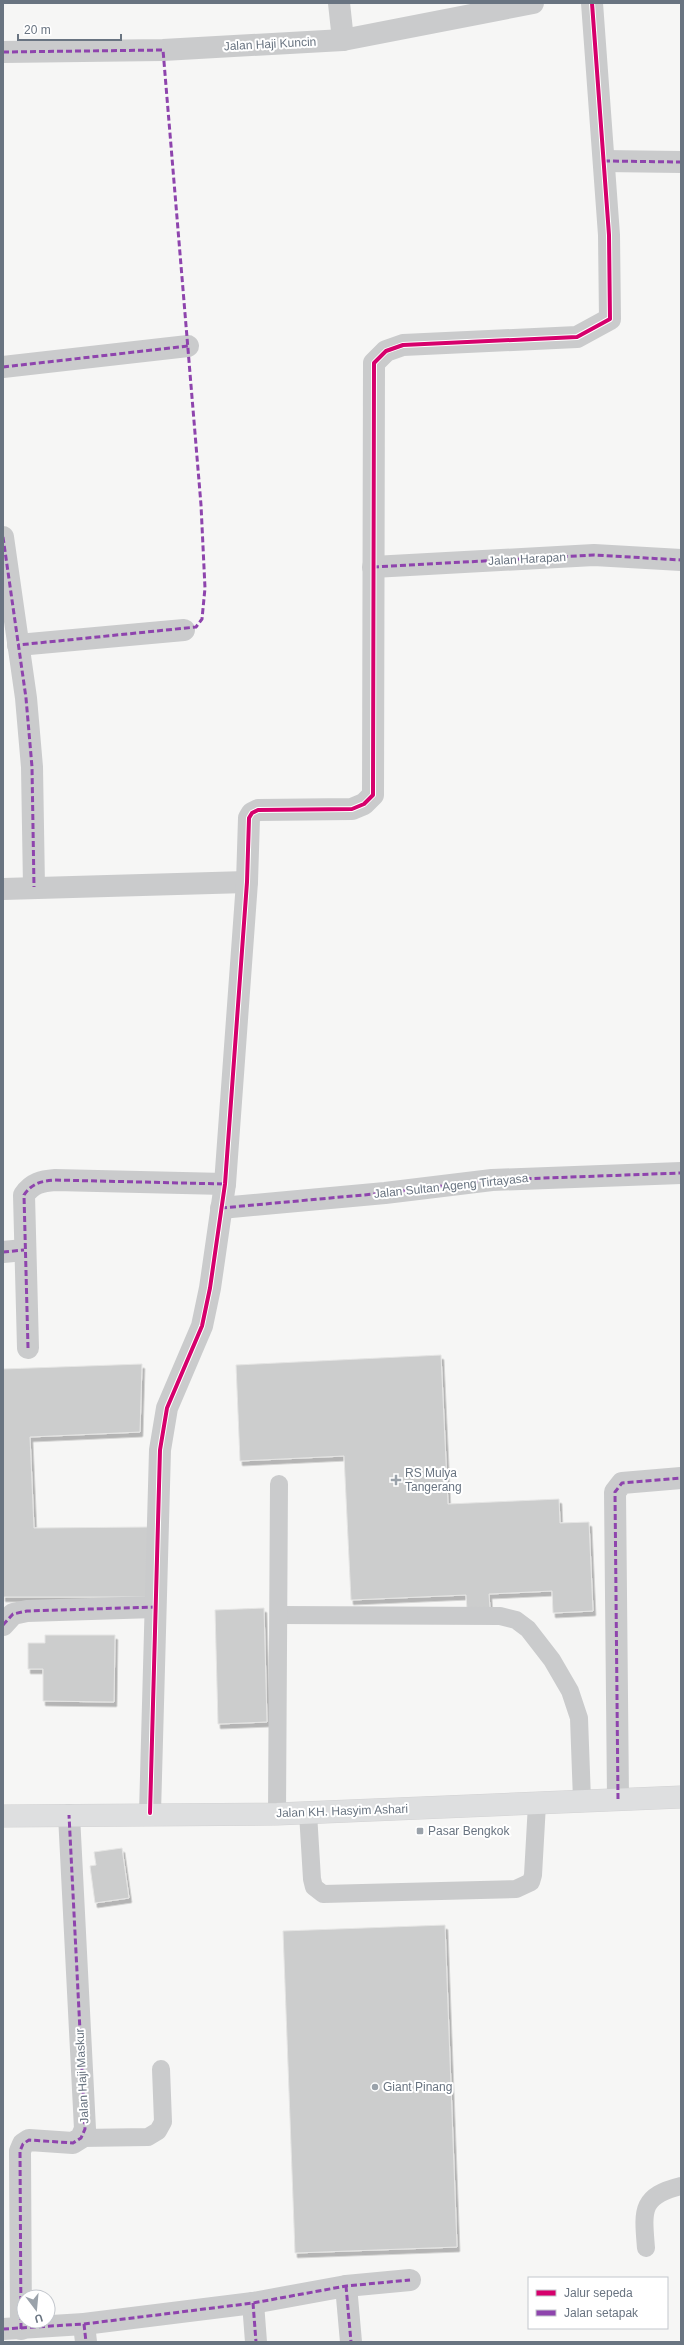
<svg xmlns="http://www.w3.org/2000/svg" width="684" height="2345" font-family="Arial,sans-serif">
<defs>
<filter id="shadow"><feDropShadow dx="2.5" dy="4.5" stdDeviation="0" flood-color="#0004"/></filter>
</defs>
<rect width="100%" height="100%" fill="#f6f6f5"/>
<g fill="#cccdcd" stroke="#e5e5e4" filter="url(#shadow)">
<polygon points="441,1355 448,1504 559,1499 560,1523 589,1522 593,1611 553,1613 552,1591 489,1594 490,1609 467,1610 466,1595 351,1600 344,1456 240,1461 236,1365"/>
<polygon points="142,1364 140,1432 30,1437 34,1528 149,1527 151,1597 3,1597 3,1369"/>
<polygon points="264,1608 267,1722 218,1724 215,1610"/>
<polygon points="45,1635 115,1635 114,1702 43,1701 43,1669 28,1669 28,1643 45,1643"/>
<polygon points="122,1848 129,1898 95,1903 90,1866 96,1865 94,1852"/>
<polygon points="445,1925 457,2247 295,2253 283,1931"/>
</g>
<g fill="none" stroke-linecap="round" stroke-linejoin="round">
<defs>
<polyline id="primary" points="3,1816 277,1814 681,1797"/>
</defs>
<use href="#primary" stroke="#d2d2d3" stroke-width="23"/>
<g stroke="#cacbcc" stroke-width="18">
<polyline points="280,1615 500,1616 516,1620 528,1629 552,1660 570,1691 579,1718 582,1800"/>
<polyline points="308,1813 312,1879 314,1887 323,1894 516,1889 531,1882 533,1875 537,1804"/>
<polyline points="277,1814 279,1484"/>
<polyline points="81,2138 148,2137 158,2131 163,2122 161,2069"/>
<path d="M646 2248C643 2211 640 2196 681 2186"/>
</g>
<g stroke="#cacbcc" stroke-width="22">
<polyline points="339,3 343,40"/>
<polyline points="3,52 163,50 343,40 533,3"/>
<polyline points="604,161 681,162"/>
<polyline points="3,367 188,346"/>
<polyline points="3,537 26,698 32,767 34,887"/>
<polyline points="373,567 594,555 681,560"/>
<polyline points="18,645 184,630"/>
<polyline points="3,889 247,882"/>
<polyline points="221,1208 385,1193 492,1180 681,1173"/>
<polyline points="3,1252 24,1250"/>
<path d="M28 1348 24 1195C32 1183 42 1181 55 1180L225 1184"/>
<polyline points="3,1625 13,1614 27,1611 155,1607"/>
<polyline points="618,1799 615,1492 622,1483 681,1478"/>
<polyline points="150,1813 160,1450 167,1408 202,1326 210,1288 225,1184 247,882 249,818 252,813 258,810 352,809 364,804 373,795 374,363 386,351 403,345 577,337 610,319 609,235 592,3"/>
<polyline points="346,2286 351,2342"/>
<polyline points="253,2303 256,2342"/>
<polyline points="84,2324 86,2342"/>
<polyline points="3,2329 84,2324 253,2303 346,2286 410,2280"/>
<polyline points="21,2329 20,2151 23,2144 29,2140 73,2143 81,2138 85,2129 69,1815"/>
</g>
<use href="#primary" stroke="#dedfe0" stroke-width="22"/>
<g stroke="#8e44ad" stroke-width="3" stroke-dasharray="6 3" stroke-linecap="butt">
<polyline points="3,52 163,50 201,505 205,588 202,619 196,627 18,645"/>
<polyline points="604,161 681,162"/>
<polyline points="3,367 188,346"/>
<polyline points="3,537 26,698 32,767 34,887"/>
<polyline points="373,567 594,555 681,560"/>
<polyline points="221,1208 385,1193 492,1180 681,1173"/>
<polyline points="3,1252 24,1250"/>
<path d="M28 1348 24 1195C32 1183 42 1181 55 1180L225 1184"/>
<polyline points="3,1625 13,1614 27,1611 155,1607"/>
<polyline points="618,1799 615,1492 622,1483 681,1478"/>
<polyline points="346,2286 351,2342"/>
<polyline points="253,2303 256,2342"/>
<polyline points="84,2324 86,2342"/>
<polyline points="3,2329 84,2324 253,2303 346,2286 410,2280"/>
<polyline points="21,2329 20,2151 23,2144 29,2140 73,2143 81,2138 85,2129 69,1815"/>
</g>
<defs>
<polyline id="cycleway" points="150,1813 160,1450 167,1408 202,1326 210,1288 225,1184 247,882 249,818 252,813 258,810 352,809 364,804 373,795 374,363 386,351 403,345 577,337 610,319 609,235 592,3"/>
</defs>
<use href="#cycleway" stroke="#fff" stroke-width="6"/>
<use href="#cycleway" stroke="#d6006c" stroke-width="4"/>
</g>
<g fill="#9aa2aa" stroke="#fff" stroke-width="1.5">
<path d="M394 1474h4v4h4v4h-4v4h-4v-4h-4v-4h4z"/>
<rect x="416" y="1827" width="8" height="8" rx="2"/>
<circle cx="375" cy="2087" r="4"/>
</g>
<g text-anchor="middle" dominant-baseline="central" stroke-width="4" stroke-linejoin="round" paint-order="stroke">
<g font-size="12" fill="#697481" stroke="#fff">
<text transform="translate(270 44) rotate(-3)">Jalan Haji Kuncin</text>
<text transform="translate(527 559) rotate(-3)">Jalan Harapan</text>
<text transform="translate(451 1186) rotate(-6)">Jalan Sultan Ageng Tirtayasa</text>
<text transform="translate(342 1811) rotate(-2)">Jalan KH. Hasyim Ashari</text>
<text transform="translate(82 2076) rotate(-93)">Jalan Haji Maskur</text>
</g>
<g font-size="12" fill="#697481" stroke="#fff" text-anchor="start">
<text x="405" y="1473">RS Mulya<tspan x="405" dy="14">Tangerang</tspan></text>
<text x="428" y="1831">Pasar Bengkok</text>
<text x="383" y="2087">Giant Pinang</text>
</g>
</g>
<rect width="684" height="2345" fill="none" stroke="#697481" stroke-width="8"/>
<rect x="528" y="2277" width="140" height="52" fill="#ffffff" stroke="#c3c7cd"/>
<rect x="536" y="2290" width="20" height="6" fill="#d6006c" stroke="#c3c7cd"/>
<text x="564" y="2297" font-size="12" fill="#697481">Jalur sepeda</text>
<rect x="536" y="2310" width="20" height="6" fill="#8e44ad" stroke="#c3c7cd"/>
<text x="564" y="2317" font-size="12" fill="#697481">Jalan setapak</text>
<g transform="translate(36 2309) rotate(164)"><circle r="19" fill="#ffffff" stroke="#c3c7cd"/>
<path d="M0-3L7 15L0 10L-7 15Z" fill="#9aa2aa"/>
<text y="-6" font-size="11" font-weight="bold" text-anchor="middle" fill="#697481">U</text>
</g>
<path d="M18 34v6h103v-6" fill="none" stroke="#697481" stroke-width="2"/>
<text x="24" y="34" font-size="12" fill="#697481" stroke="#ffffff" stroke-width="3" paint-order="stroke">20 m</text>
</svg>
